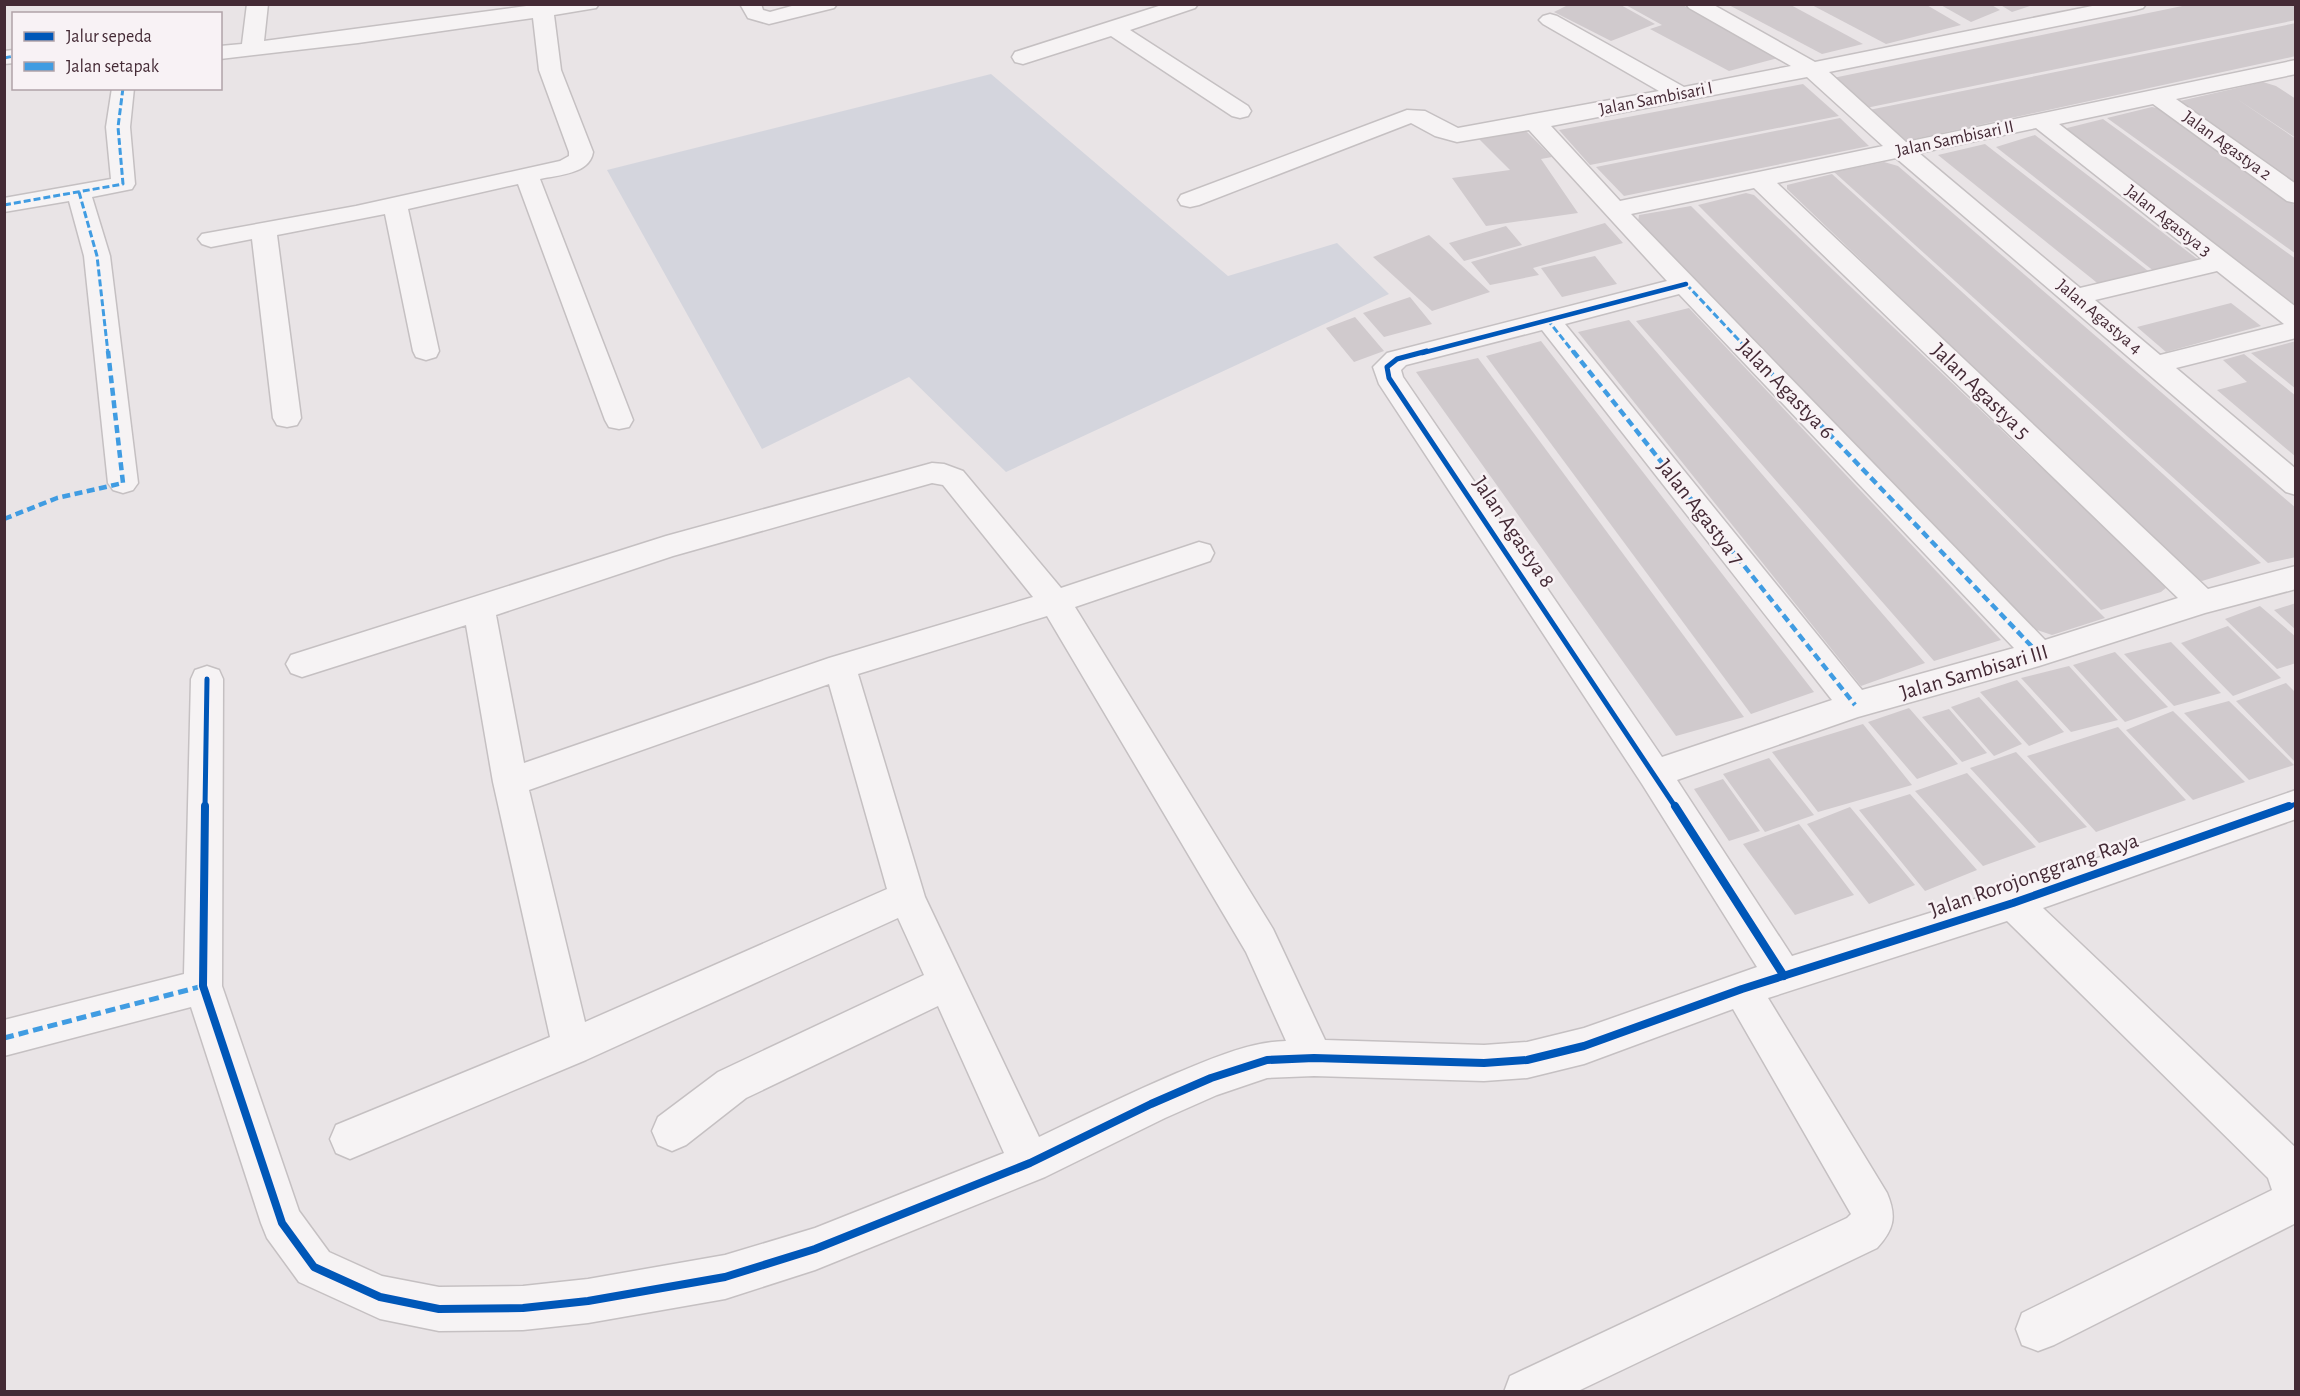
<svg xmlns="http://www.w3.org/2000/svg" width="2300" height="1396" font-family="'Alegreya Sans',sans-serif">
<rect width="100%" height="100%" fill="#e9e4e6"/>
<polygon fill="#d4d5dd" points="991,74 1228,276 1337,243 1389,294 1006,472 909,377 762,449 607,170"/>
<g fill="#d0cacd">
<polygon points="1570,4 1619,4 1655,24 1611,41 1554,12"/>
<polygon points="1624,4 1681,4 1778,58 1729,71 1650,29 1662,25"/>
<polygon points="1727,4 1789,4 1863,44 1822,54"/>
<polygon points="1810,4 1925,4 1961,25 1886,44"/>
<polygon points="1939,4 1990,4 2000,10 1971,22"/>
<polygon points="1999,4 2033,4 2033,5 2012,12"/>
<polygon points="2192,4 2296,4 2296,20 1866,108 1833,78"/>
<polygon points="2296,23 2296,56 1905,141 1869,110"/>
<polygon points="2263,82 2276,86 2296,99 2296,138 2237,99 2296,139 2296,185 2180,101"/>
<polygon points="1803,84 1839,116 1590,165 1559,130"/>
<polygon points="2152,107 2161,109 2296,206 2296,254 2107,118"/>
<polygon points="1840,118 1869,146 1624,196 1596,167"/>
<polygon points="2103,119 2296,259 2296,310 2071,137 2067,128"/>
<polygon points="1526,131 1552,157 1541,159 1578,213 1486,226 1452,178 1510,170 1479,139"/>
<polygon points="2035,135 2200,261 2155,272 1996,147"/>
<polygon points="1985,144 2152,274 2101,286 1938,155"/>
<polygon points="1884,162 1898,166 2296,508 2296,557 2268,563 1834,172"/>
<polygon points="1832,174 2261,563 2202,581 2193,578 1787,189 1787,185"/>
<polygon points="1746,193 1754,195 2167,587 2161,592 2101,610 1698,205"/>
<polygon points="1691,206 2105,618 2052,635 2034,629 1638,222 1639,215"/>
<polygon points="1605,223 1623,243 1533,268 1539,275 1490,285 1471,262"/>
<polygon points="1506,226 1522,245 1464,261 1449,243"/>
<polygon points="1429,235 1490,292 1432,311 1373,257"/>
<polygon points="1595,256 1617,284 1562,297 1541,268"/>
<polygon points="1410,297 1432,324 1384,337 1363,313"/>
<polygon points="2231,303 2261,326 2166,352 2137,327"/>
<polygon points="1689,308 2001,640 1934,661 1636,321"/>
<polygon points="1355,317 1384,351 1354,362 1326,328"/>
<polygon points="1629,320 1925,663 1861,686 1578,332"/>
<polygon points="1541,341 1814,692 1751,714 1486,356"/>
<polygon points="2296,341 2296,389 2251,353"/>
<polygon points="2244,354 2296,396 2296,457 2217,390 2247,382 2223,360"/>
<polygon points="1478,358 1744,717 1676,736 1416,372"/>
<polygon points="2296,603 2296,630 2274,610"/>
<polygon points="2260,606 2296,637 2296,663 2277,669 2225,619"/>
<polygon points="2228,626 2281,678 2233,696 2181,643"/>
<polygon points="2171,642 2221,693 2174,706 2124,654"/>
<polygon points="2115,652 2168,707 2125,722 2073,665"/>
<polygon points="2069,666 2118,720 2071,732 2021,678"/>
<polygon points="2017,680 2064,732 2029,746 1980,692"/>
<polygon points="2286,683 2296,693 2296,763 2236,701"/>
<polygon points="1979,697 2022,744 1994,756 1951,707"/>
<polygon points="2229,701 2294,765 2249,780 2184,713"/>
<polygon points="1909,708 1958,764 1917,779 1868,722"/>
<polygon points="1949,709 1987,753 1962,762 1922,717"/>
<polygon points="2173,711 2245,782 2193,800 2126,730"/>
<polygon points="1863,724 1912,785 1818,812 1772,752"/>
<polygon points="2118,727 2186,800 2096,832 2027,756"/>
<polygon points="2016,752 2087,827 2039,843 1970,768"/>
<polygon points="1769,758 1814,815 1765,832 1723,774"/>
<polygon points="1967,773 2036,847 1983,866 1915,791"/>
<polygon points="1723,779 1760,831 1729,841 1694,789"/>
<polygon points="1910,794 1977,870 1925,891 1859,810"/>
<polygon points="1850,807 1915,885 1869,904 1807,824"/>
<polygon points="1799,824 1854,895 1795,915 1743,844"/>
</g>
<g fill="none" stroke-linecap="round" stroke-linejoin="round">
<defs>
<g id="minor">
<path d="M247 4H268L264 41 541 4H599L596 8 554 15 561 70 593 152C590 174 558 175 540 179L633 420 629 427 619 429 609 427 605 420 518 184 408 209 439 351 436 357 426 360 416 357 413 351 385 214 277 235 301 418 297 425 287 427 277 425 273 418 252 239 211 247 202 244 198 239 202 234 356 206 560 161 569 156V152L539 70 533 18 358 43 220 59V46L242 44Z"/>
<polygon points="740,4 761,4 763,10 770,12 799,4 837,4 834,8 769,24 748,18"/>
<polygon points="1165,4 1198,4 1195,8 1130,30 1248,106 1251,111 1248,116 1240,118 1232,116 1111,36 1023,64 1015,62 1012,57 1015,52"/>
<path d="M1686 4H1712L1815 62 2102 4H2146L2143 8 2136 10 1829 72 1906 142 2296 60V74L2176 99 2296 184V203L2287 201 2153 104 2059 124 2296 307V338L2176 368 2296 469V495L2286 492 1896 158 1777 183 2208 589 2296 566V589L2205 613 2039 666 1858 717 1677 780 1792 956 2013 887 2296 790V819L2043 908 2296 1148V1223L2054 1345 2038 1351 2022 1345 2016 1329 2022 1313 2272 1190 2268 1178 2007 921 1768 998 1887 1193C1897 1217 1894 1229 1877 1248L1576 1392H1504L1510 1376 1847 1218 1851 1214 1733 1009 1584 1064 1527 1078 1484 1081 1314 1076 1267 1078 1217 1095 1165 1118 1045 1177 815 1270 725 1299 588 1323 523 1330 439 1331 380 1319 299 1282 267 1238 261 1223 191 1007 4 1056V1020L184 974 191 679 195 670 207 666 219 670 223 679 222 986 299 1211 329 1252 382 1276 439 1287 523 1286 588 1279 725 1255 815 1228 1004 1153 938 1006 746 1098 686 1145 672 1151 658 1145 652 1131 658 1117 718 1072 924 975 898 918 586 1060 350 1159 336 1153 330 1139 336 1125 550 1037 493 782 466 625 302 677 291 673 286 664 291 655 666 536 932 463 944 464 963 471 1061 588 1199 542 1210 545 1214 553 1210 561 1075 607 1273 929 1325 1040 1484 1045 1527 1042 1584 1028 1757 967 1642 784 1379 384 1373 367 1387 353 1667 281 1529 130 1457 142 1435 136 1411 123 1199 205 1190 207 1181 205 1178 200 1181 195 1407 110 1425 111 1458 128 1659 91 1543 24 1539 20 1543 16 1550 14 1557 16 1684 87 1791 66 1689 8ZM1807 77 1883 146 1620 201 1551 126ZM2036 128 2202 259 2080 288 1919 153ZM1754 188 2178 598 2045 640 1631 214ZM2217 271 2284 324 2160 355 2095 300ZM1679 294 2014 648 1862 690 1565 324ZM1542 330 1832 700 1662 757 1403 377 1401 370 1406 365ZM932 483 943 485 1033 597 829 658 524 763 496 615 673 556ZM1047 616 1246 952 1286 1041C1249 1042 1211 1059 1177 1073 1130 1093 1085 1115 1039 1137L925 897 858 674ZM829 684 887 889 585 1022 529 790Z"/>
<polygon points="14,50 14,63 4,64 4,51"/>
<polygon points="112,88 134,88 130,127 135,184 132,189 92,197 110,256 138,483 133,490 123,493 113,490 108,483 84,256 69,201 4,212 4,198 111,179 106,127"/>
</g>
</defs>
<use href="#minor" stroke="#c5c0c2" stroke-width="3"/>
<use href="#minor" fill="#f6f3f4" fill-rule="evenodd"/>
<g stroke="#409ce2" stroke-width="3" stroke-dasharray="7 3" stroke-linecap="butt">
<polyline points="4,58 14,56"/>
<polyline points="79,192 97,256 108,353"/>
<polyline points="4,205 123,184 118,127 123,88"/>
<polyline points="1686,284 1751,353"/>
<polyline points="1547,319 1574,353"/>
</g>
<g stroke="#409ce2" stroke-width="4.5" stroke-dasharray="8 4.5" stroke-linecap="butt">
<polyline points="1573,351 1855,705"/>
<polyline points="1750,351 2039,654"/>
<polyline points="4,519 57,498 123,483 108,351"/>
</g>
<polyline stroke="#409ce2" stroke-width="5" stroke-dasharray="10 5" stroke-linecap="butt" points="4,1038 203,986"/>
<defs>
<polyline id="cycleway-far2" points="1422,353 1686,284"/>
<g id="cycleway-far1">
<polyline points="1427,351 1397,359 1387,367 1389,378 1676,808"/>
<polyline points="205,808 207,679"/>
<polyline points="2285,808 2296,804"/>
</g>
<g id="cycleway">
<polyline points="205,806 203,986 282,1223 314,1267 380,1297 439,1309 523,1308 588,1301 725,1277 815,1249 1030,1163 1151,1104 1211,1078 1267,1060 1314,1058 1484,1063 1527,1060 1584,1046 1742,989 2013,903 2289,806"/>
<polyline points="1675,806 1784,976"/>
</g>
</defs>
<use href="#cycleway-far2" stroke="#f8f2f5" stroke-width="8"/>
<use href="#cycleway-far1" stroke="#f8f2f5" stroke-width="9"/>
<use href="#cycleway" stroke="#f8f2f5" stroke-width="11"/>
<use href="#cycleway-far2" stroke="#0057b8" stroke-width="4.5"/>
<use href="#cycleway-far1" stroke="#0057b8" stroke-width="5"/>
<use href="#cycleway" stroke="#0057b8" stroke-width="8"/>
</g>
<g text-anchor="middle" dominant-baseline="central" stroke-width="5" stroke-linejoin="round" paint-order="stroke">
<g font-size="18" fill="#442a35" stroke="#f8f2f5">
<text transform="translate(1656 99) rotate(-11)">Jalan Sambisari I</text>
<text transform="translate(1955 139) rotate(-12)">Jalan Sambisari II</text>
<text transform="translate(2227 146) rotate(36)">Jalan Agastya 2</text>
<text transform="translate(2168 221) rotate(38)">Jalan Agastya 3</text>
<text transform="translate(2099 317) rotate(40)">Jalan Agastya 4</text>
</g>
<g font-size="22" fill="#442a35" stroke="#f8f2f5">
<text transform="translate(1786 389) rotate(46)">Jalan Agastya 6</text>
<text transform="translate(1981 391) rotate(44)">Jalan Agastya 5</text>
<text transform="translate(1701 512) rotate(52)">Jalan Agastya 7</text>
<text transform="translate(1514 532) rotate(56)">Jalan Agastya 8</text>
<text transform="translate(1974 672) rotate(-16)">Jalan Sambisari III</text>
<text transform="translate(2034 875) rotate(-19)">Jalan Rorojonggrang Raya</text>
</g>
</g>
<rect width="2300" height="1396" fill="none" stroke="#442a35" stroke-width="12"/>
<rect x="12" y="12" width="210" height="78" fill="#f8f2f5" stroke="#b0a2a8" stroke-width="1.5"/>
<rect x="24" y="32" width="30" height="9" fill="#0057b8" stroke="#b0a2a8" stroke-width="1.5"/>
<text x="66" y="42" font-size="18" fill="#442a35">Jalur sepeda</text>
<rect x="24" y="62" width="30" height="9" fill="#409ce2" stroke="#b0a2a8" stroke-width="1.5"/>
<text x="66" y="72" font-size="18" fill="#442a35">Jalan setapak</text>
</svg>
